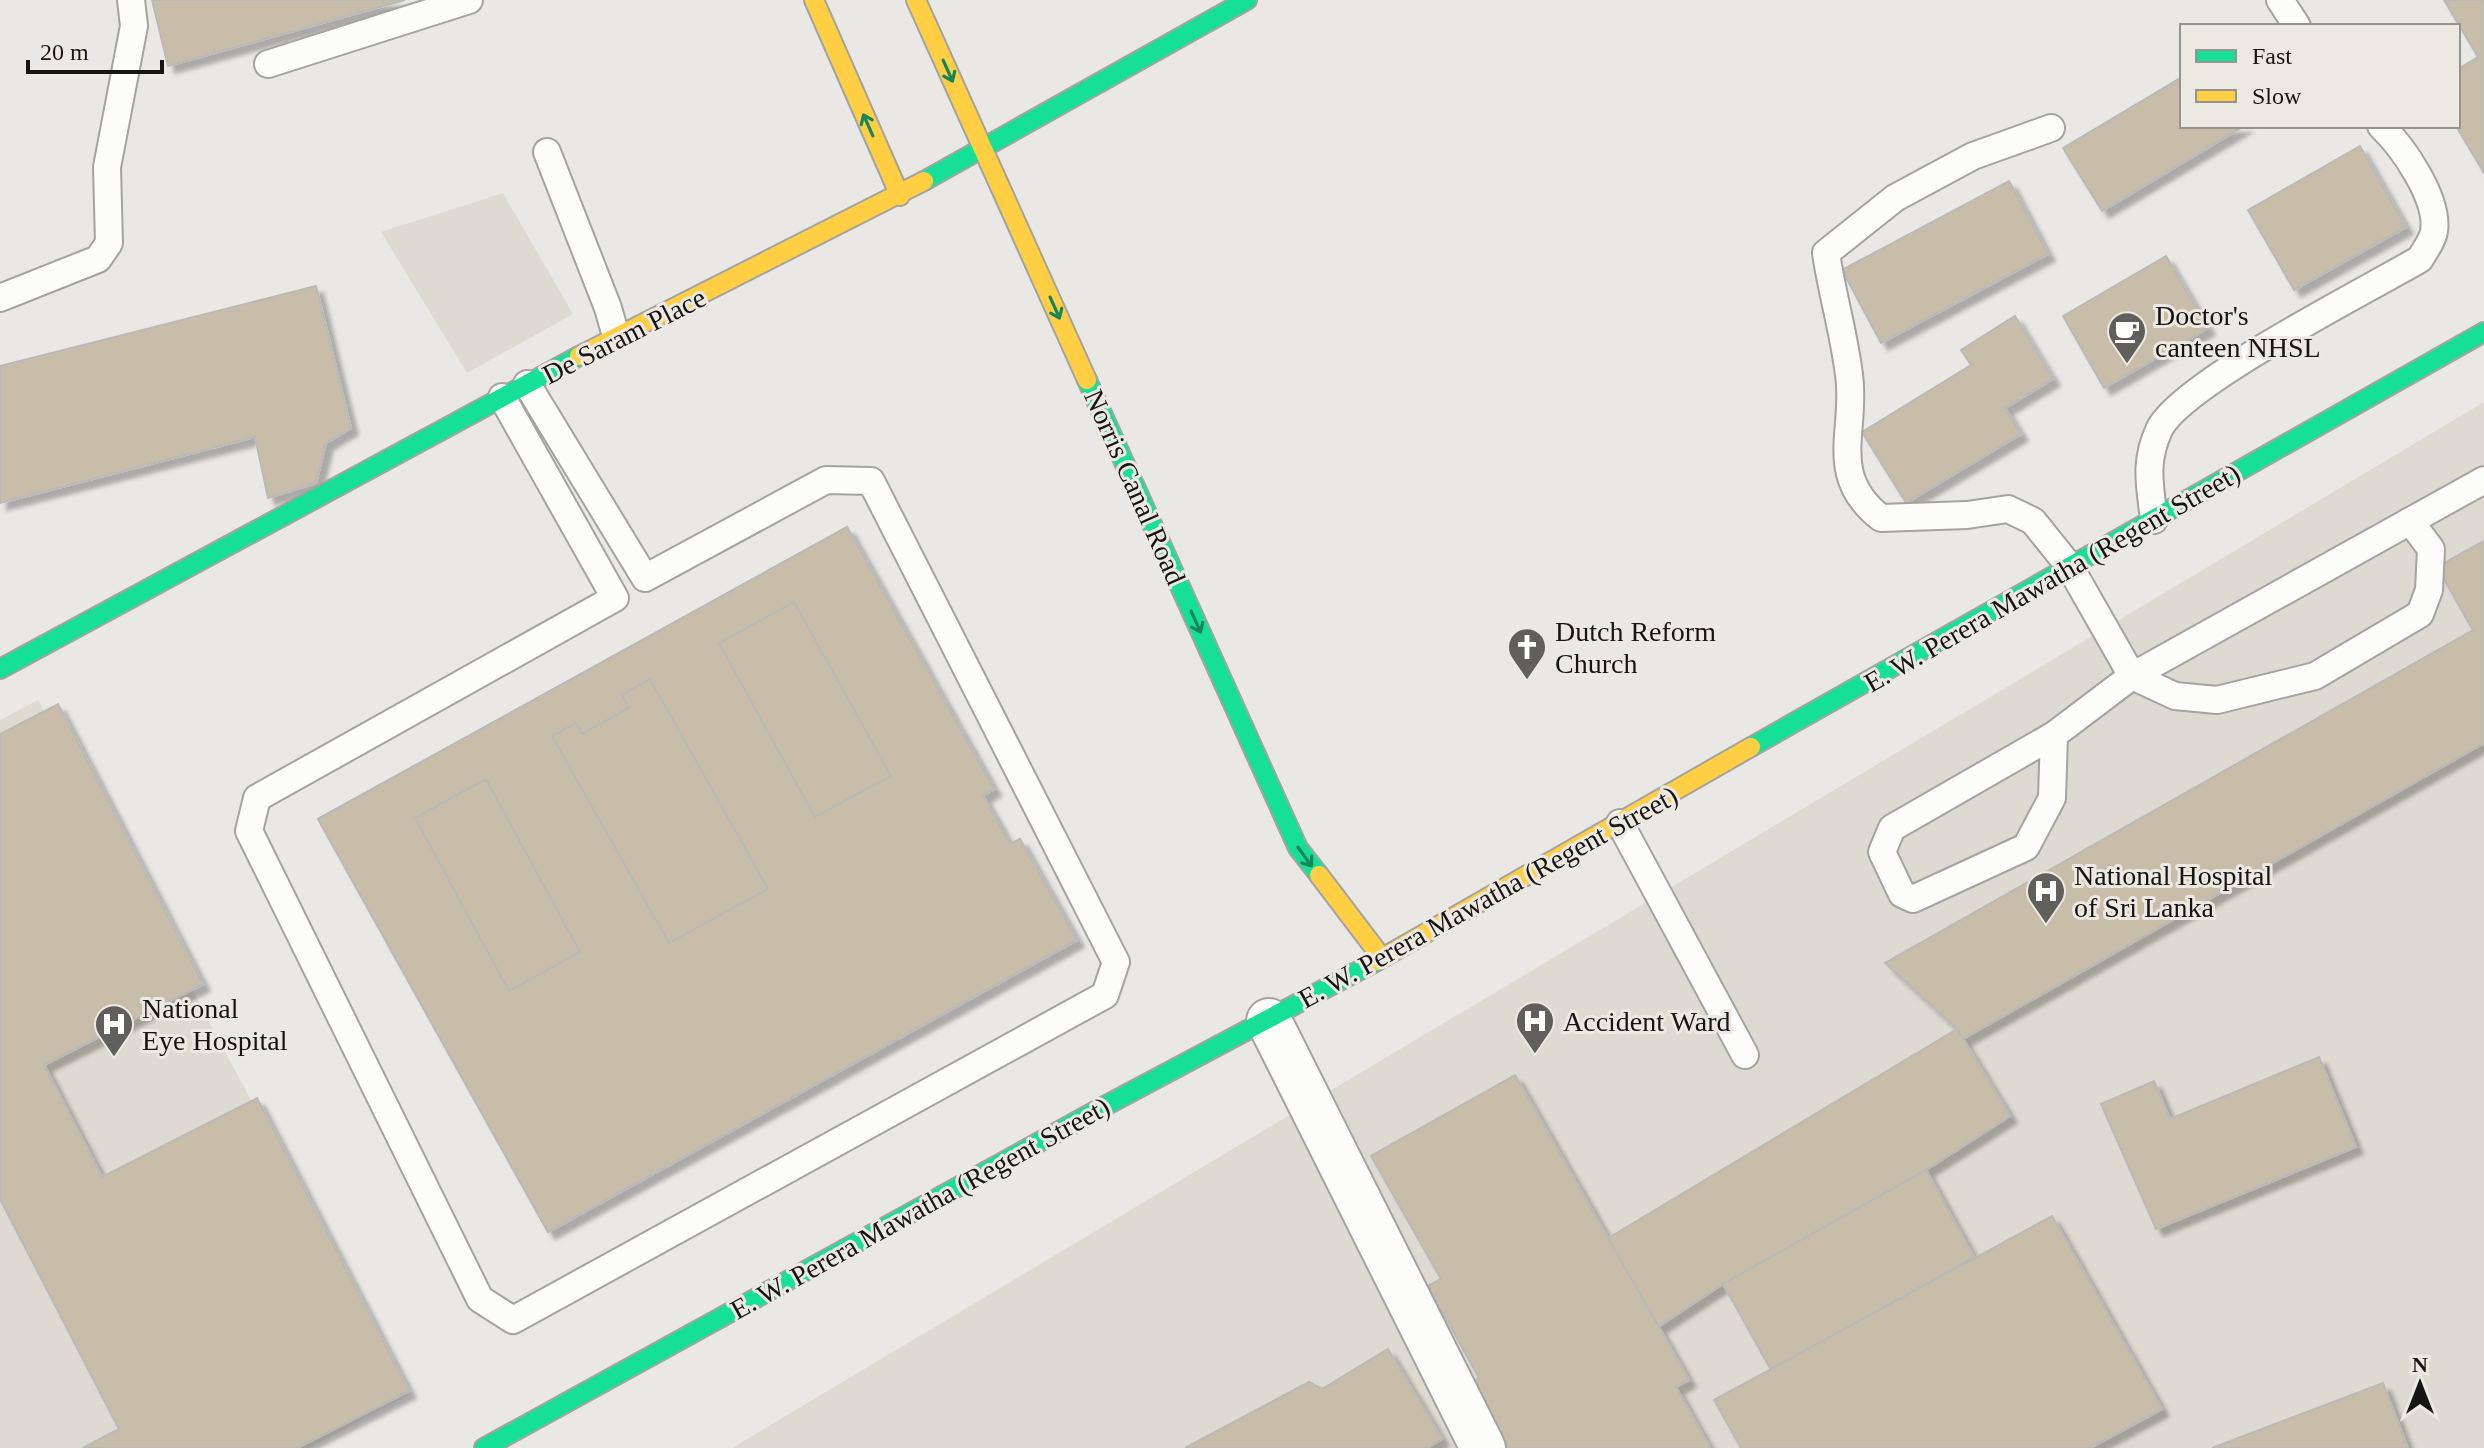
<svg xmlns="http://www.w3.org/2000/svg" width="2484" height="1448" font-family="'Times New Roman',serif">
<defs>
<filter id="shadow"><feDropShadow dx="7" dy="7" stdDeviation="2" flood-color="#0004"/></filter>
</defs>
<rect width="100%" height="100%" fill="#eae8e5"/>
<g fill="#dfdad1">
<polygon points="503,193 573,314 467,373 381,232"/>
<polygon points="2484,402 2484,1448 732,1448"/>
<polygon points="38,700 408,1395 309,1448 0,1448 0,720"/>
</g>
<g fill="#c7bda9" stroke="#bbb9b7" stroke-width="2" fill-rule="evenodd" filter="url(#shadow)">
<polygon points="152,0 405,0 168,66"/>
<polygon points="2444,0 2484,0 2484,173 2456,126 2458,69 2478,57"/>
<polygon points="2182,77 2182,126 2244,126 2102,211 2063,148"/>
<polygon points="2360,146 2406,227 2294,290 2248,210"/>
<polygon points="2009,181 2048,254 1881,343 1842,270"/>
<polygon points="2166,256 2208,328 2104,388 2063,316"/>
<polygon points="316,286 351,428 326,443 316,483 268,498 255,437 0,503 0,366"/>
<polygon points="2015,316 2053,379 2005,408 2021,434 1906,503 1862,432 1971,365 1961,350"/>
<polygon points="847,527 994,789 983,796 1010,844 1020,839 1077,940 548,1232 318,819"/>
<path d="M847 527 994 789 983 796 1010 844 1020 839 1077 940 548 1232 318 819ZM794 602 891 776 815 817 719 643ZM650 679 768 889 669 943 552 736 576 723 582 734 629 708 622 695ZM486 779 580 952 509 991 415 818Z"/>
<polygon points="2484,541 2484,743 1963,1039 1957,1029 1885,963 2473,630 2437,567"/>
<polygon points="58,704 203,984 44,1065 102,1177 257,1098 409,1391 297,1448 83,1448 119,1429 0,1199 0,734"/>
<polygon points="1957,1029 2010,1116 1926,1170 1723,1284 1629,1346 1575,1258"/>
<polygon points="2319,1057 2356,1147 2156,1229 2101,1104 2154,1081 2170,1119"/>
<polygon points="1515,1075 1689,1380 1676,1387 1710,1448 1497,1448 1462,1388 1479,1378 1428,1286 1441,1279 1371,1156"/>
<polygon points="1926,1170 1974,1257 1771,1370 1723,1284"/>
<polygon points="2052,1216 2162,1409 2090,1448 1741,1448 1714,1400"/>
<polygon points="1388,1349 1442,1439 1427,1448 1185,1448 1309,1382 1322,1389"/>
<polygon points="2383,1383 2408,1448 2212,1448"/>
</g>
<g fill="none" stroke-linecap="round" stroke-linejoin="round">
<defs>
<g id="lane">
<polyline points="2280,0 2297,26"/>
<polyline points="268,64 469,0"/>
<path d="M2051 128 1973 156 1895 198 1826 253C1832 294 1844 333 1849 375 1857 430 1826 475 1881 518L1967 515 2008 509 2033 521 2070 567 2132 676 2175 696 2217 700 2315 676 2420 614 2429 590 2431 549 2410 521"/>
<polyline points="547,152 608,308 616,336"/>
<polyline points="0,298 98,259 109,243 107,167 134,26 131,0"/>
<polyline points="502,397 615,598 257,798 249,831 480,1299 513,1320 1105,995 1116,962 871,481 826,480 645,578 527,384"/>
<path d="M2154 520C2150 486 2144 462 2159 430 2179 385 2369 289 2420 259 2425 250 2433 240 2434 231 2439 199 2403 147 2381 126"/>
<polyline points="2054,735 2052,798 2026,847 1913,899 1902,894 1882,852 1892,828 2054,735 2132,676 2484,480"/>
<polyline points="1620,823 1745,1055"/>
</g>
<polyline id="street" points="1269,1021 1483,1448"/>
<g id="fast">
<polyline points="924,181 1247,0"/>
<polyline points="1087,380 1298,848 1319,875"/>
<polyline points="0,669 579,356"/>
<polyline points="1751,747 2484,332"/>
<polyline points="484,1448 1101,1108 1377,961"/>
</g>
<g id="slow">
<polyline points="814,0 900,196"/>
<polyline points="916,0 1087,380"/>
<polyline points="579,356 924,181"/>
<polyline points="1319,875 1382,958"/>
<polyline points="1377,961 1751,747"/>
</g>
</defs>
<use href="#lane" stroke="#a4a3a0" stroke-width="30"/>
<use href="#street" stroke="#a4a3a0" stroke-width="48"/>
<use href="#fast" stroke="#a4a3a0" stroke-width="22"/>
<use href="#slow" stroke="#a4a3a0" stroke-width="22"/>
<use href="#lane" stroke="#fcfcfb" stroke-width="26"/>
<use href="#street" stroke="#fcfcfb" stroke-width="44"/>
<use href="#fast" stroke="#16e098" stroke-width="18"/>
<use href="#slow" stroke="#ffcf43" stroke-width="18"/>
</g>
<defs><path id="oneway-shaft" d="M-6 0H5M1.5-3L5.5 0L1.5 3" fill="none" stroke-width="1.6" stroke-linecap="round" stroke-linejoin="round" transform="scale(2)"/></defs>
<g stroke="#16855c">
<use href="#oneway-shaft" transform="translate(948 71) rotate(66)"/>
<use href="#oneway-shaft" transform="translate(868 125) rotate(-114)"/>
<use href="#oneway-shaft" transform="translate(1055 308) rotate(66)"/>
<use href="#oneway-shaft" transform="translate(1196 622) rotate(66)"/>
<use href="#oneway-shaft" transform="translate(1305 857) rotate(54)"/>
</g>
<defs>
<symbol id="cafe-pin" viewBox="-11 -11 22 30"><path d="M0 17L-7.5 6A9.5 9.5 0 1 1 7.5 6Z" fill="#605f5c" stroke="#ede9e2"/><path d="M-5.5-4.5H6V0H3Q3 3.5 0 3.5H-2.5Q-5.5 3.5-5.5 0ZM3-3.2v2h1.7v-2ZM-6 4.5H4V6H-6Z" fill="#fff"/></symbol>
<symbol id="church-pin" viewBox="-11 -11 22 30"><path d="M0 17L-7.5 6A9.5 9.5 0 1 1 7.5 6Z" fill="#605f5c" stroke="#ede9e2"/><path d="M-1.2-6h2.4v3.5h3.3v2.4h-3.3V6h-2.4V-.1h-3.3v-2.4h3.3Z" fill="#fff"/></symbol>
<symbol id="hospital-pin" viewBox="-11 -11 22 30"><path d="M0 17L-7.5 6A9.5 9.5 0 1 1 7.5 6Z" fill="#605f5c" stroke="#ede9e2"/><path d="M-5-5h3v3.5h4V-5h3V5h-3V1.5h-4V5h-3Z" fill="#fff"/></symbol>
</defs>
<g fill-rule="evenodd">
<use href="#cafe-pin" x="2105" y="309" width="44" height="60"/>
<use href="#church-pin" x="1505" y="625" width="44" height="60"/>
<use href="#hospital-pin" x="2024" y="869" width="44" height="60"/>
<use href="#hospital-pin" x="1513" y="999" width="44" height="60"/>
<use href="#hospital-pin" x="92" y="1002" width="44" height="60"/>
</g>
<g text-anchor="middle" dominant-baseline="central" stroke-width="6" stroke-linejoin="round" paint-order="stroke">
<g font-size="28" fill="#161513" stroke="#ede9e2" text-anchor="start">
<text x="2155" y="315">Doctor's<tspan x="2155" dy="32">canteen NHSL</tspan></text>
<text x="1555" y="631">Dutch Reform<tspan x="1555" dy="32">Church</tspan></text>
<text x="2074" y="875">National Hospital<tspan x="2074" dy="32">of Sri Lanka</tspan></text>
<text x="142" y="1008">National<tspan x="142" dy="32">Eye Hospital</tspan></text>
<text x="1563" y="1021">Accident Ward</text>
</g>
<g font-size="28" fill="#161513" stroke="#ede9e2">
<text transform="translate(624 336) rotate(-27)">De Saram Place</text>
<text transform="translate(1135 487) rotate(66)">Norris Canal Road</text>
<text transform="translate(2052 578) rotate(-30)">E. W. Perera Mawatha (Regent Street)</text>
<text transform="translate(1488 897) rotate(-29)">E. W. Perera Mawatha (Regent Street)</text>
<text transform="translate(920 1208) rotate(-29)">E. W. Perera Mawatha (Regent Street)</text>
</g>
</g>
<rect x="2180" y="24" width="280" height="104" fill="#ede9e2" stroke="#97948f" stroke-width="2"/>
<rect x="2196" y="50" width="40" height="12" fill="#16e098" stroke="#97948f" stroke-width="2"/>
<text x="2252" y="64" font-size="24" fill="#161513">Fast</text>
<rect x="2196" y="90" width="40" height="12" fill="#ffcf43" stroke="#97948f" stroke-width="2"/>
<text x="2252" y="104" font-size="24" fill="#161513">Slow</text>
<g transform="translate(2420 1384)" stroke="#ede9e2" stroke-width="6" paint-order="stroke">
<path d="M0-6L14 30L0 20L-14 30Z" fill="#161513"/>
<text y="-12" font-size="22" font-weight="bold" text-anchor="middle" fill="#161513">N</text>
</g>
<path d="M28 60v12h134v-12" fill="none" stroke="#161513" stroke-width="4"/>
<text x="40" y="60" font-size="24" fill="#161513" stroke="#ede9e2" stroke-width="6" paint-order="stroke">20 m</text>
</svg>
